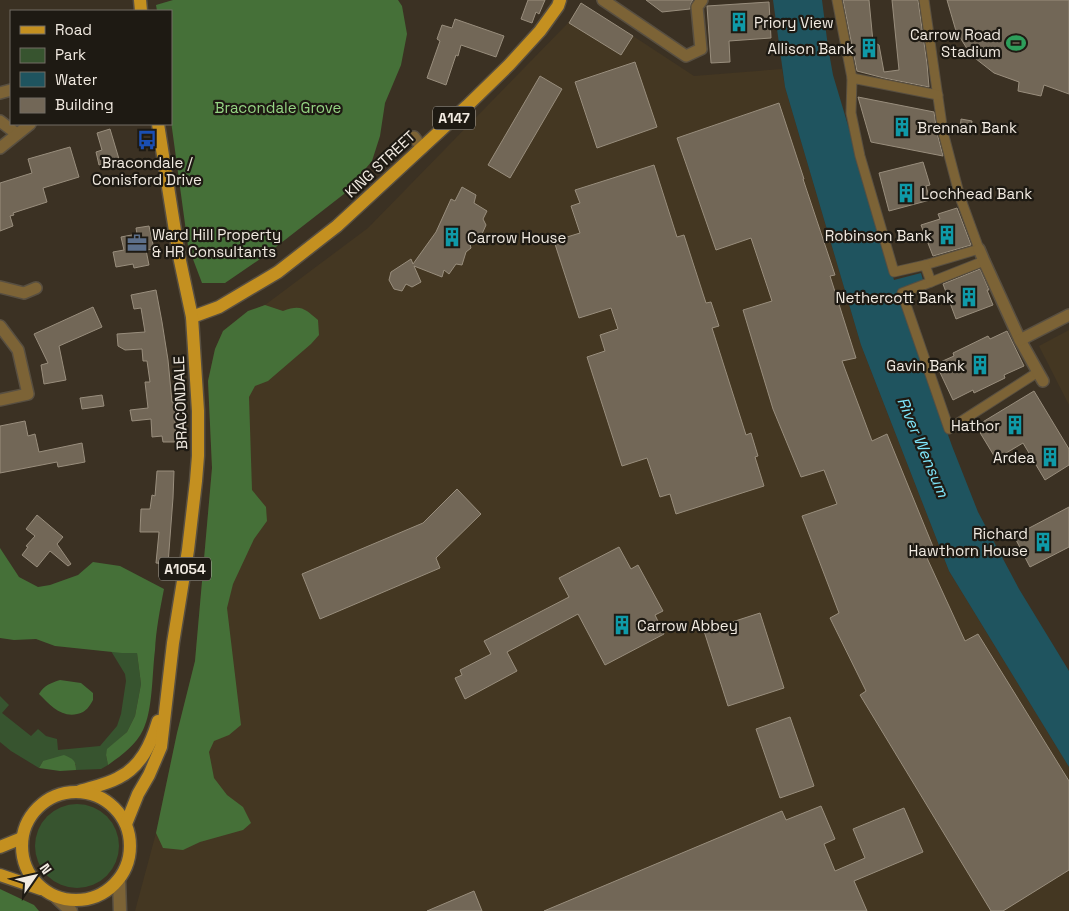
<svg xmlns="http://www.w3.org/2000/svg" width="1069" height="911" font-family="'Space Grotesk',sans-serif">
<rect width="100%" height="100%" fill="#3b3123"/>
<g fill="#443722">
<polygon points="581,3 633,36 694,76 782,69 785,87 861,345 949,571 1069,767 1069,911 135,911 156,833 177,733 195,661 212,468 208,381 215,349 223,331 248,311 265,305 368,228 568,23"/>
<polygon points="1069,330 1069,405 1039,346"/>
</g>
<g fill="#37542f">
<polygon points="111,651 137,653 141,684 135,716 127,732 108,749 106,755 108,765 101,769 76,770 76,764 43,761 39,768 11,751 0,742 0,696 9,705 2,713 31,736 38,729 46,736 57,739 58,750 100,746 117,726 121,714 126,681 125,674"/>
<circle cx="77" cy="846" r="42"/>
</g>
<g fill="#457038">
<polygon points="173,0 398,0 402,6 407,34 401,65 385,103 380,136 372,161 344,194 263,257 225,283 202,283 188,246 171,121 171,11 157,11 156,5"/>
<path d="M265 305 283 311C301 304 305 309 318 320L319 335 311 344 268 381 255 386 249 397 252 490 266 507 267 521 254 539 233 584 227 608 241 725 229 735 214 741 209 752 214 778 227 795 243 807 251 823 243 830 200 842 183 850 163 848 156 833 177 733 195 661 212 468 208 381 215 349 223 331 248 311Z"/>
<path d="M0 548 19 577 38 587 50 585 78 575 93 562 120 566 164 589C160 609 156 630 155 650 152 673 153 710 143 730 136 745 122 755 108 765L106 755 107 749 127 732 135 716 141 684 137 653H122L55 646 36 639 14 640 0 638Z"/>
<path d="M60 680 81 683 93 693V700C91 704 87 710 83 712 64 721 51 706 39 694 44 685 51 683 60 680Z"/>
<path d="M64 755C73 759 76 760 76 770L60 771 39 768 43 761Z"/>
<polygon points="0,889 34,905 39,911 0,911"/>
</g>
<polygon fill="#1f545f" points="773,0 822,0 828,47 833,75 894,280 921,273 923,280 897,291 952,446 978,512 1019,589 1069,671 1069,767 949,571 861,345 785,87"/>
<g fill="#726757" stroke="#998e7d">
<polygon points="528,0 545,0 539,14 536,12 532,23 521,19"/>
<polygon points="646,0 693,0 691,3 690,9 662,12"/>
<polygon points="843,0 869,0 873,42 879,45 884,72 899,70 892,0 918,0 927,64 929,87 884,78 857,71"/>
<polygon points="947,0 1069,0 1069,94 1044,85 1041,96 1018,91 1019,82 994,73 971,55 956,31"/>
<polygon points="769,2 771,38 729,41 730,62 711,63 707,6"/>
<polygon points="581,3 633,36 621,55 569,23"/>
<polygon points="455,19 504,36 496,57 461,45 458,56 456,55 446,85 427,78 440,41 437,39 442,25 452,28"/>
<polygon points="635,62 657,127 597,148 575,82"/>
<polygon points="540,76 562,89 510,178 488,165"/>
<polygon points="858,97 934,112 937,133 943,156 871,142"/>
<polygon points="779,103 804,179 803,179 835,275 830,276 856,358 842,361 872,441 887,434 936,554 927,558 965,641 978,634 1069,781 1069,870 1003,911 991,911 860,695 866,691 830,618 839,613 802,516 837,504 824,470 801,477 773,409 743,310 772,301 751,238 716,250 677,138"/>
<polygon points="961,119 972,121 970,134 960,132"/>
<polygon points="110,129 119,159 99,165 96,152 102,150 97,133"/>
<polygon points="70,147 79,177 43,188 47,202 13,213 14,215 10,216 13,226 0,231 0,183 32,173 28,159"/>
<polygon points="923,162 930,185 926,186 930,200 889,211 879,173"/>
<polygon points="654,165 677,237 684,235 706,303 711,302 719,326 712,328 746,435 751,433 758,456 755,457 764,486 676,514 670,494 660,497 647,458 622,466 587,357 605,351 600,335 618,329 611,308 579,318 554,241 580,233 571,206 580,203 575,190"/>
<polygon points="462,187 476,195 474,203 487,211 483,219 486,225 482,234 467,233 471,248 466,252 462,265 456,264 449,274 444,270 442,277 414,266 421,282 412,287 406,284 402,291 394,289 389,280 391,272 411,259 413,264 436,232 451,199 455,201"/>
<polygon points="957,208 971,245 933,256 921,225 940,219 938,214"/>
<polygon points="149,226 154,249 146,250 149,265 134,268 133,264 116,267 113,252 124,250 121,237 137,234 136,228"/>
<polygon points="980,269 989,290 987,290 993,305 956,319 943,284"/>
<polygon points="156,290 162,322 168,360 172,402 174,402 176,442 163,442 162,436 152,437 151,419 132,421 130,410 148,408 145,382 150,382 147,361 143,361 142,349 125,350 118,346 117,334 145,332 141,308 134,309 131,295"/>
<polygon points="93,307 102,327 59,346 66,380 44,384 41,365 48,363 34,334"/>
<polygon points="1007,331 1024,366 1004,375 1005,378 974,393 973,390 953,400 936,364 954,356 953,353 988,336 990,339"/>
<polygon points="1034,391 1069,449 1069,465 1045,480 1023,443 996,459 976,426"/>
<polygon points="102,395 104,406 82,409 80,398"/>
<polygon points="25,421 28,436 35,434 39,452 82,443 85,462 58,467 57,462 0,473 0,426"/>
<polygon points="157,471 174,471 173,498 168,564 156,563 159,532 140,532 141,509 150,509 152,495 155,496"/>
<polygon points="457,489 481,514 436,558 440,568 320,619 302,574 423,523"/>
<polygon points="1069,507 1069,547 1030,567 1014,536"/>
<polygon points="37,515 63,537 57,544 71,564 68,566 50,551 37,567 22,555 28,547 26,546 35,536 26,529"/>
<polygon points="619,547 631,569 638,565 663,611 655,615 664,634 605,665 578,614 507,652 517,671 465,699 455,678 462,675 460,670 491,654 484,641 569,597 559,578"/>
<polygon points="760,613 784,688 728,706 704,631"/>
<polygon points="790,717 814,786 780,798 756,729"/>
<polygon points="821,806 835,839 824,844 835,871 865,858 853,829 904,808 923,852 854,881 867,911 544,911 782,811 786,820"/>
<polygon points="474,891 482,911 427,911"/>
</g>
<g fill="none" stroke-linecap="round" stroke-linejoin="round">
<defs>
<g id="pedestrian">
<polyline points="837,0 852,78"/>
<polyline points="924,0 943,132 960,197 979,249 925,265"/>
<polyline points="938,95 852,78 851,113 860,156 894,272 925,265 931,282 902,293 949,429 1038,372"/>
<polyline points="931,282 984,261"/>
</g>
<g id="minor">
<polyline points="603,0 686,56 701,49 697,7 702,0"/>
<polyline points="0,93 11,90"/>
<polyline points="0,121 17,134"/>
<polyline points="414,137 422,148"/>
<polyline points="0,148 30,124"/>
<polyline points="979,249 984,261 1020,340 1043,381"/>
<polyline points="0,287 24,293 36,288"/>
<polyline points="0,326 18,350 28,394 0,400"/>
<polyline points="1020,340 1069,315"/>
</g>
<g id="tertiary">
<polyline points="119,880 120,911"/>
<polyline points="57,898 71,911"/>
</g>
<g id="primary">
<polyline points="140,0 141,11"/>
<polyline points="192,317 219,307 278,272 337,226 467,106 509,65 540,31 558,6 560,0"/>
<path d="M80 791C93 787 107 784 118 778 141 767 151 744 158 721"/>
<circle cx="76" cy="846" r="54"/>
<polyline points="126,824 138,794 149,775 161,747 173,643 188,550 196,481 198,456 198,411 192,317 179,256 158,124"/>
<polyline points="0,847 22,838"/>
<polyline points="0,875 41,889"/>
</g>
</defs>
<use href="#pedestrian" stroke="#584f41" stroke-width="11"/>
<use href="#minor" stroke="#584f41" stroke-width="14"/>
<use href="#tertiary" stroke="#584f41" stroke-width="15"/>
<use href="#primary" stroke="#584f41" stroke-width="15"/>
<use href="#pedestrian" stroke="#7c6336" stroke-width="9"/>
<use href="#minor" stroke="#7c6336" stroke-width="11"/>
<use href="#tertiary" stroke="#7c6336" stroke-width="12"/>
<use href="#primary" stroke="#c49020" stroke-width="12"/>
</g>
<defs>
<symbol id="building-bare" viewBox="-9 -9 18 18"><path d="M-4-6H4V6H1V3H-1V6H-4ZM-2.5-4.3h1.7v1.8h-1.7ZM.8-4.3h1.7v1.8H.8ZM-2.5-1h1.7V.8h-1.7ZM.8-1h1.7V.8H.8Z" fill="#0f9aa8" stroke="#1e1a13" stroke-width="2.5" paint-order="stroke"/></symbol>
<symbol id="stadium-bare" viewBox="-9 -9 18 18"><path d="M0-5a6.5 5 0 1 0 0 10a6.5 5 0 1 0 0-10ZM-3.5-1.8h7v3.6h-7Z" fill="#2e9e5b" stroke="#1e1a13" stroke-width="2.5" paint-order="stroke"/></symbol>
<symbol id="bus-bare" viewBox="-9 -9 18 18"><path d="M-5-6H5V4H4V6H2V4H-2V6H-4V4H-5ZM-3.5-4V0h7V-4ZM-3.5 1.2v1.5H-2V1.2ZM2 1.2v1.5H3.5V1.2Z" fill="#1a4fb4" stroke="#1e1a13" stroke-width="2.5" paint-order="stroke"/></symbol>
<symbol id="office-bare" viewBox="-9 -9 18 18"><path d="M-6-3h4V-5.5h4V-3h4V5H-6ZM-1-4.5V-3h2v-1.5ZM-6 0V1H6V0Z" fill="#5c6f8a" stroke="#1e1a13" stroke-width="2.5" paint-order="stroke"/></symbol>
</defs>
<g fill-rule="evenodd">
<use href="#building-bare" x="725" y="8" width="28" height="28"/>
<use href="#stadium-bare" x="1002" y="29" width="28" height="28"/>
<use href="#building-bare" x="855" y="34" width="28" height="28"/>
<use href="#building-bare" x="888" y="113" width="28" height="28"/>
<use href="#bus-bare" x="133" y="126" width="28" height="28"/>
<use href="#building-bare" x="892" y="179" width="28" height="28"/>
<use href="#building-bare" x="933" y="221" width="28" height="28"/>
<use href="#building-bare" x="438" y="223" width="28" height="28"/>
<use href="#office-bare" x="123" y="229" width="28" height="28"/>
<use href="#building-bare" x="955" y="283" width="28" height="28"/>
<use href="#building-bare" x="966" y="351" width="28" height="28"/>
<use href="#building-bare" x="1001" y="411" width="28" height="28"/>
<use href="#building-bare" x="1036" y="443" width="28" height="28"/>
<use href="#building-bare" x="1029" y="528" width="28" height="28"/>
<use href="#building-bare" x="608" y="611" width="28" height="28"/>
</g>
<g text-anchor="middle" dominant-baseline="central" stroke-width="4.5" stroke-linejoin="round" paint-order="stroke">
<g fill="#1e1a13" stroke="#b2aca3" stroke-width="1">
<rect x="433" y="106.5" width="42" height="23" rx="4"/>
<rect x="159" y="557.5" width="52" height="23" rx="4"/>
</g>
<g font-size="14" font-weight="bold" fill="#f1eae1">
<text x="454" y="118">A147</text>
<text x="185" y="569">A1054</text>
</g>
<g font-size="15" fill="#f1eae1" stroke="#1e1a13" text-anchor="end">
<text x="754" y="22" text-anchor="start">Priory View</text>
<text x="1001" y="34">Carrow Road<tspan x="1001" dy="17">Stadium</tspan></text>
<text x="854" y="48">Allison Bank</text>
<text x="917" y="127" text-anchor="start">Brennan Bank</text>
<text x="147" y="162" text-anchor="middle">Bracondale /<tspan x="147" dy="17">Conisford Drive</tspan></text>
<text x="921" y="193" text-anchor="start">Lochhead Bank</text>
<text x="152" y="234" text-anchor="start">Ward Hill Property<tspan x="152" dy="17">&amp; HR Consultants</tspan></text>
<text x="932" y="235">Robinson Bank</text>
<text x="467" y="237" text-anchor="start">Carrow House</text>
<text x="954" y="297">Nethercott Bank</text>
<text x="965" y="365">Gavin Bank</text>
<text x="1000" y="425">Hathor</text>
<text x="1035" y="457">Ardea</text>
<text x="1028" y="533">Richard<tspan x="1028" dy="17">Hawthorn House</tspan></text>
<text x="637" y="625" text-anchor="start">Carrow Abbey</text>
</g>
<g font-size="15" fill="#96d584" stroke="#1e1a13">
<text x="278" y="107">Bracondale Grove</text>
</g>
<g font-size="15" fill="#f1eae1" stroke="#1e1a13">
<text transform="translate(380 164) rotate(-43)">KING STREET</text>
<text transform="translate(180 403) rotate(-92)">BRACONDALE</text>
</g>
<g font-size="16" font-style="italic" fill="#7ee6fb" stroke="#1e1a13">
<text transform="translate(923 447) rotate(67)">River Wensum</text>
</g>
</g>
<rect x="10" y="10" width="162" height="115" fill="#1e1a13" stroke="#726d65"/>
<rect x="20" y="26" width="25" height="8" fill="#c49020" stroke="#726d65"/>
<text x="55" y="35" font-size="15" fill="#f1eae1">Road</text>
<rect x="20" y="48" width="25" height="15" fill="#37542f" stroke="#726d65"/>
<text x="55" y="60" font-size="15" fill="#f1eae1">Park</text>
<rect x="20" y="72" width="25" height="15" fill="#1f545f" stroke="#726d65"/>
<text x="55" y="85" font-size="15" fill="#f1eae1">Water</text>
<rect x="20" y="98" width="25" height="15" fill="#726757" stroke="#726d65"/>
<text x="55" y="110" font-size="15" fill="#f1eae1">Building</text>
<g transform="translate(35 876) rotate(56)" stroke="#1e1a13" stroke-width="4" paint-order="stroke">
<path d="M0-4L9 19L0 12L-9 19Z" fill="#f1eae1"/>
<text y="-8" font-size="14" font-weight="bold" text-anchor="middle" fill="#f1eae1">N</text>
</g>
</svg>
